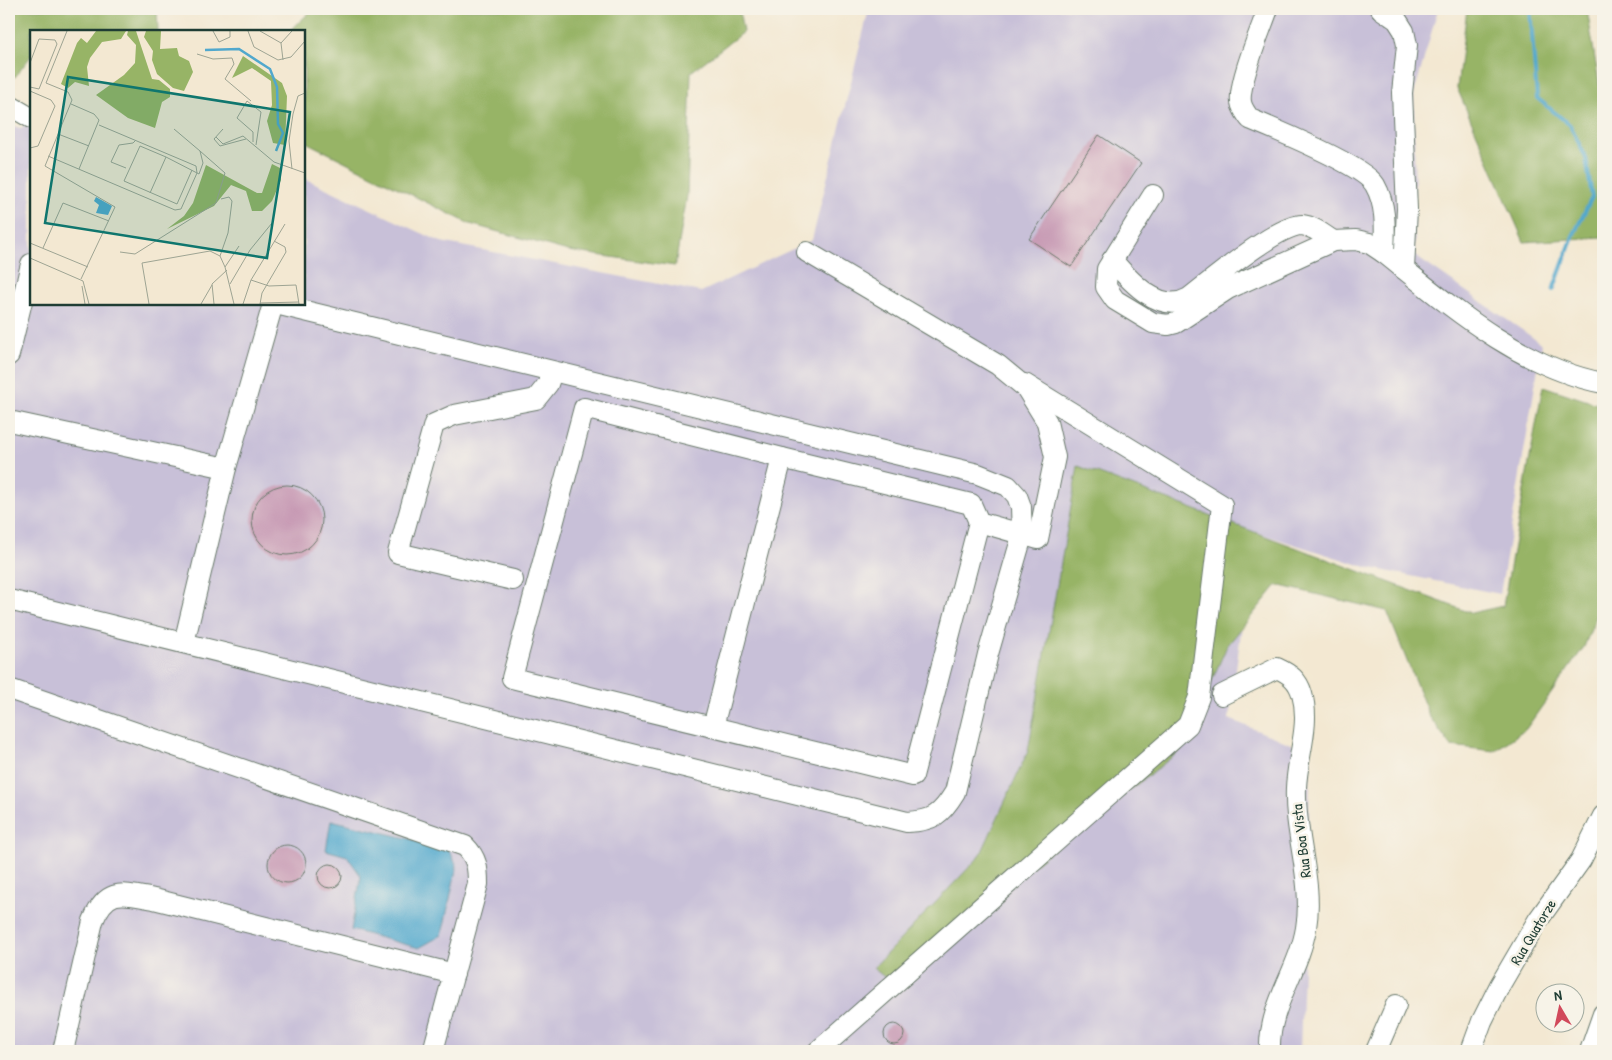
<svg xmlns="http://www.w3.org/2000/svg" width="1612" height="1060" font-family="'Patrick Hand',sans-serif">
<rect width="100%" height="100%" fill="#f7f3e8"/>
<filter id="ink" filterUnits="userSpaceOnUse"><feTurbulence type="fractalNoise" baseFrequency=".02" numOctaves="2"/><feDisplacementMap in="SourceGraphic" scale="10" xChannelSelector="R" yChannelSelector="G"/><feConvolveMatrix kernelMatrix="1 2 1 2 8 2 1 2 1" color-interpolation-filters="sRGB"/></filter>
<filter id="wash" filterUnits="userSpaceOnUse"><feTurbulence type="fractalNoise" baseFrequency=".0096" numOctaves="4" result="noise"/><feDisplacementMap in="SourceGraphic" scale="20" xChannelSelector="R" yChannelSelector="G"/><feGaussianBlur stdDeviation="1.12" result="paint"/><feColorMatrix in="noise" values="0 0 0 0 0 0 0 0 0 0 0 0 0 0 0 0 0 1.4 0 .05"/><feComposite in="paint" operator="in"/></filter>
<g filter="url(#wash)">
<rect width="100%" height="100%" fill="#f3e8d2"/>
<polygon fill="#c8c0d8" points="869,9 1438,9 1414,94 1415,256 1542,344 1500,594 1366,567 1255,532 1229,719 1311,752 1300,1051 9,1051 9,125 21,128 31,121 31,304 304,304 304,178 441,242 701,292 812,240"/>
<g fill="#97b466" stroke="#5b784d">
<polygon points="9,9 157,9 158,31 31,31 31,56 15,77 9,75"/>
<polygon points="313,9 739,9 743,32 691,72 687,196 675,266 568,251 470,224 304,141 304,31 290,31"/>
<polygon points="1467,9 1587,9 1603,108 1603,237 1524,242 1457,88"/>
<polygon points="1543,386 1603,406 1603,595 1600,607 1584,647 1526,729 1494,751 1451,746 1429,716 1387,611 1277,585 1227,646 1181,750 887,979 873,968 980,856 1028,751 1078,466 1471,613 1503,606"/>
</g>
<polygon fill="#51a8cd" stroke="#387280" points="331,820 448,848 457,866 442,935 419,948 351,930 361,876 347,856 326,850"/>
<g fill="none" stroke-linecap="round" stroke-linejoin="round">
<polyline stroke="#51a8cd" stroke-width="4" points="1530,9 1537,98 1570,125 1586,158 1592,197 1574,234 1553,290"/>
</g>
<g id="blocks">
<g fill="#c698b3">
<polygon points="1099,135 1141,163 1071,267 1029,239"/>
<circle cx="287" cy="520" r="35"/>
<circle cx="287" cy="864" r="19"/>
<circle cx="330" cy="876" r="12"/>
<circle cx="894" cy="1034" r="10"/>
</g>
</g>
</g>
<g filter="url(#ink)">
<use href="#blocks" fill-opacity="0" stroke="#69796b" stroke-width="1"/>
<g fill="none" stroke-linecap="round" stroke-linejoin="round">
<defs>
<g id="minor">
<path d="M1268 9C1261 29 1238 83 1241 102 1242 109 1246 113 1250 119 1274 129 1364 166 1375 185 1387 206 1385 230 1384 253"/>
<polyline points="1381,9 1397,20 1404,31 1407,45 1402,93 1407,209 1404,269"/>
<polyline points="9,105 31,118"/>
<path d="M1153 195 1107 269 1106 287 1115 300 1153 323 1168 325 1176 323 1228 289 1333 241 1356 240 1369 243 1384 253C1449 305 1519 367 1603 383"/>
<path d="M1112 260C1130 281 1160 315 1189 298 1211 281 1277 225 1302 225 1313 226 1324 235 1333 241"/>
<polyline points="9,355 31,264"/>
<polyline points="9,421 226,468"/>
<polyline points="782,458 584,408 512,678 913,776 979,522"/>
<polyline points="513,580 398,553 434,424 454,415 536,399 548,384 552,372"/>
<path d="M9 600 907 822C933 821 941 815 955 792L988 654 1022 536 1021 507 1017 496 1008 486 978 474 276 304"/>
<polyline points="184,643 226,468 273,304"/>
<path d="M9 689 465 846C477 858 478 868 478 884L433 1051"/>
<path d="M1222 695 1277 668C1290 674 1298 680 1302 694 1311 725 1297 757 1296 788 1294 835 1314 881 1306 928 1299 971 1268 1006 1270 1051"/>
<polyline points="713,727 782,458 971,504 979,522 1038,539 1055,457 1047,422 1026,388 998,365 807,252"/>
<path d="M63 1051 93 921C107 887 122 893 154 899L454 974"/>
<polyline points="818,1051 1188,725 1199,697 1222,505 1025,384"/>
<polyline points="1376,1051 1396,1005"/>
<polyline points="1471,1051 1482,1021 1500,985 1538,920 1581,860 1603,816"/>
<polyline points="1590,1051 1603,1014"/>
</g>
</defs>
<use href="#minor" stroke="#69796b" stroke-width="22"/>
<use href="#minor" stroke="#fff" stroke-width="20"/>
</g>
</g>
<g text-anchor="middle" dominant-baseline="central" stroke-width="5" stroke-linejoin="round" paint-order="stroke">
<g font-size="15" fill="#1f3d34" stroke="#f7f3e8">
<text transform="translate(1301 841) rotate(-97)">Rua Boa Vista</text>
<text transform="translate(1533 932) rotate(-59)">Rua Quatorze</text>
</g>
</g>
<g transform="translate(30 30)">
<rect width="275" height="275" fill="#f3e8d2"/>
<path d="M66 1H96L91 9 72 12 60 28 57 37 59 56 45 52 38 58 31 54 47 13 51 8 57 13ZM98 1H106L122 49 129 50 140 59V67L132 72 125 98 98 88 66 65 94 45 105 33 106 15 97 5ZM116 1H131L130 19 147 18 149 26 159 31 163 42 154 61 143 58 127 44 122 30 123 21 114 7ZM213 26 252 53 257 66 255 115 243 113 237 91 242 75 241 51 222 38 202 48ZM242 134 250 138 251 150 242 171 232 181H222L216 161 201 155 184 176 137 199 154 186 163 173 176 135 227 163H232Z" fill="#97b466"/>
<path d="M66 167 82 176 78 185 66 183 69 175 64 171Z" fill="#51a8cd"/>
<path fill="none" stroke="#51a8cd" stroke-width="2.5" d="M175 20 209 19 240 39 247 57 248 94 253 103 246 121"/>
<path fill="none" stroke="#9ea493" stroke-width="1" d="M37 1 16 53 38 62 42 70 15 136 85 177 51 249M183 1 189 12 200 7V1M218 1 224 17 248 30 261 27 275 11M230 1 251 13 262 1M251 13 253 30M167 24 183 29 202 28 204 34 195 49 221 71M0 33 9 9 25 10 27 14 9 59 0 57M0 61 21 70 25 76 8 116 0 118M41 74 64 84 69 90 49 139M193 99 184 109 190 116 216 109M28 104 59 116M186 107 193 114 213 106 244 132 275 143M223 112V102L207 88 217 71 231 82 226 115M18 126 145 180 151 179 167 143 166 136 69 95M136 127 110 116 94 151 147 174 162 140M96 138 81 132 89 115 103 113 106 110M262 139 259 111 263 84 268 66 275 63M120 163 136 127 169 144 173 133 170 121 144 99M0 213 58 237M13 218 33 173 79 191M90 222 105 224 186 173 195 143 170 121M190 226 198 203 202 171 199 167 191 169M0 228 53 251 59 274M195 237 209 216M221 250 239 256 266 255 269 274M200 254 220 220 242 193M52 256 55 274M230 273 269 272M119 274 112 233 180 221 190 226 195 237 204 274M171 274 182 255M184 274 182 254 197 240M213 274 221 250 255 194M230 274 232 263 256 222 255 217 244 211"/>
<path fill="#0f766e" fill-opacity="0.15" stroke="#0f766e" stroke-width="2.5" d="M38 47 260 82 237 228 15 193Z"/>
<rect width="275" height="275" fill="none" stroke="#1f3d34" stroke-width="2.5"/>
</g>
<rect width="1612" height="1060" fill="none" stroke="#f7f3e8" stroke-width="30"/>
<g transform="translate(1560 1008) rotate(351)"><circle r="24" fill="#f7f3e8" stroke="#a1aaa0"/>
<path d="M0-4L9 19L0 12L-9 19Z" fill="#d1495b"/>
<text y="-8" font-size="14" font-weight="bold" text-anchor="middle" fill="#1f3d34">N</text>
</g>
</svg>
